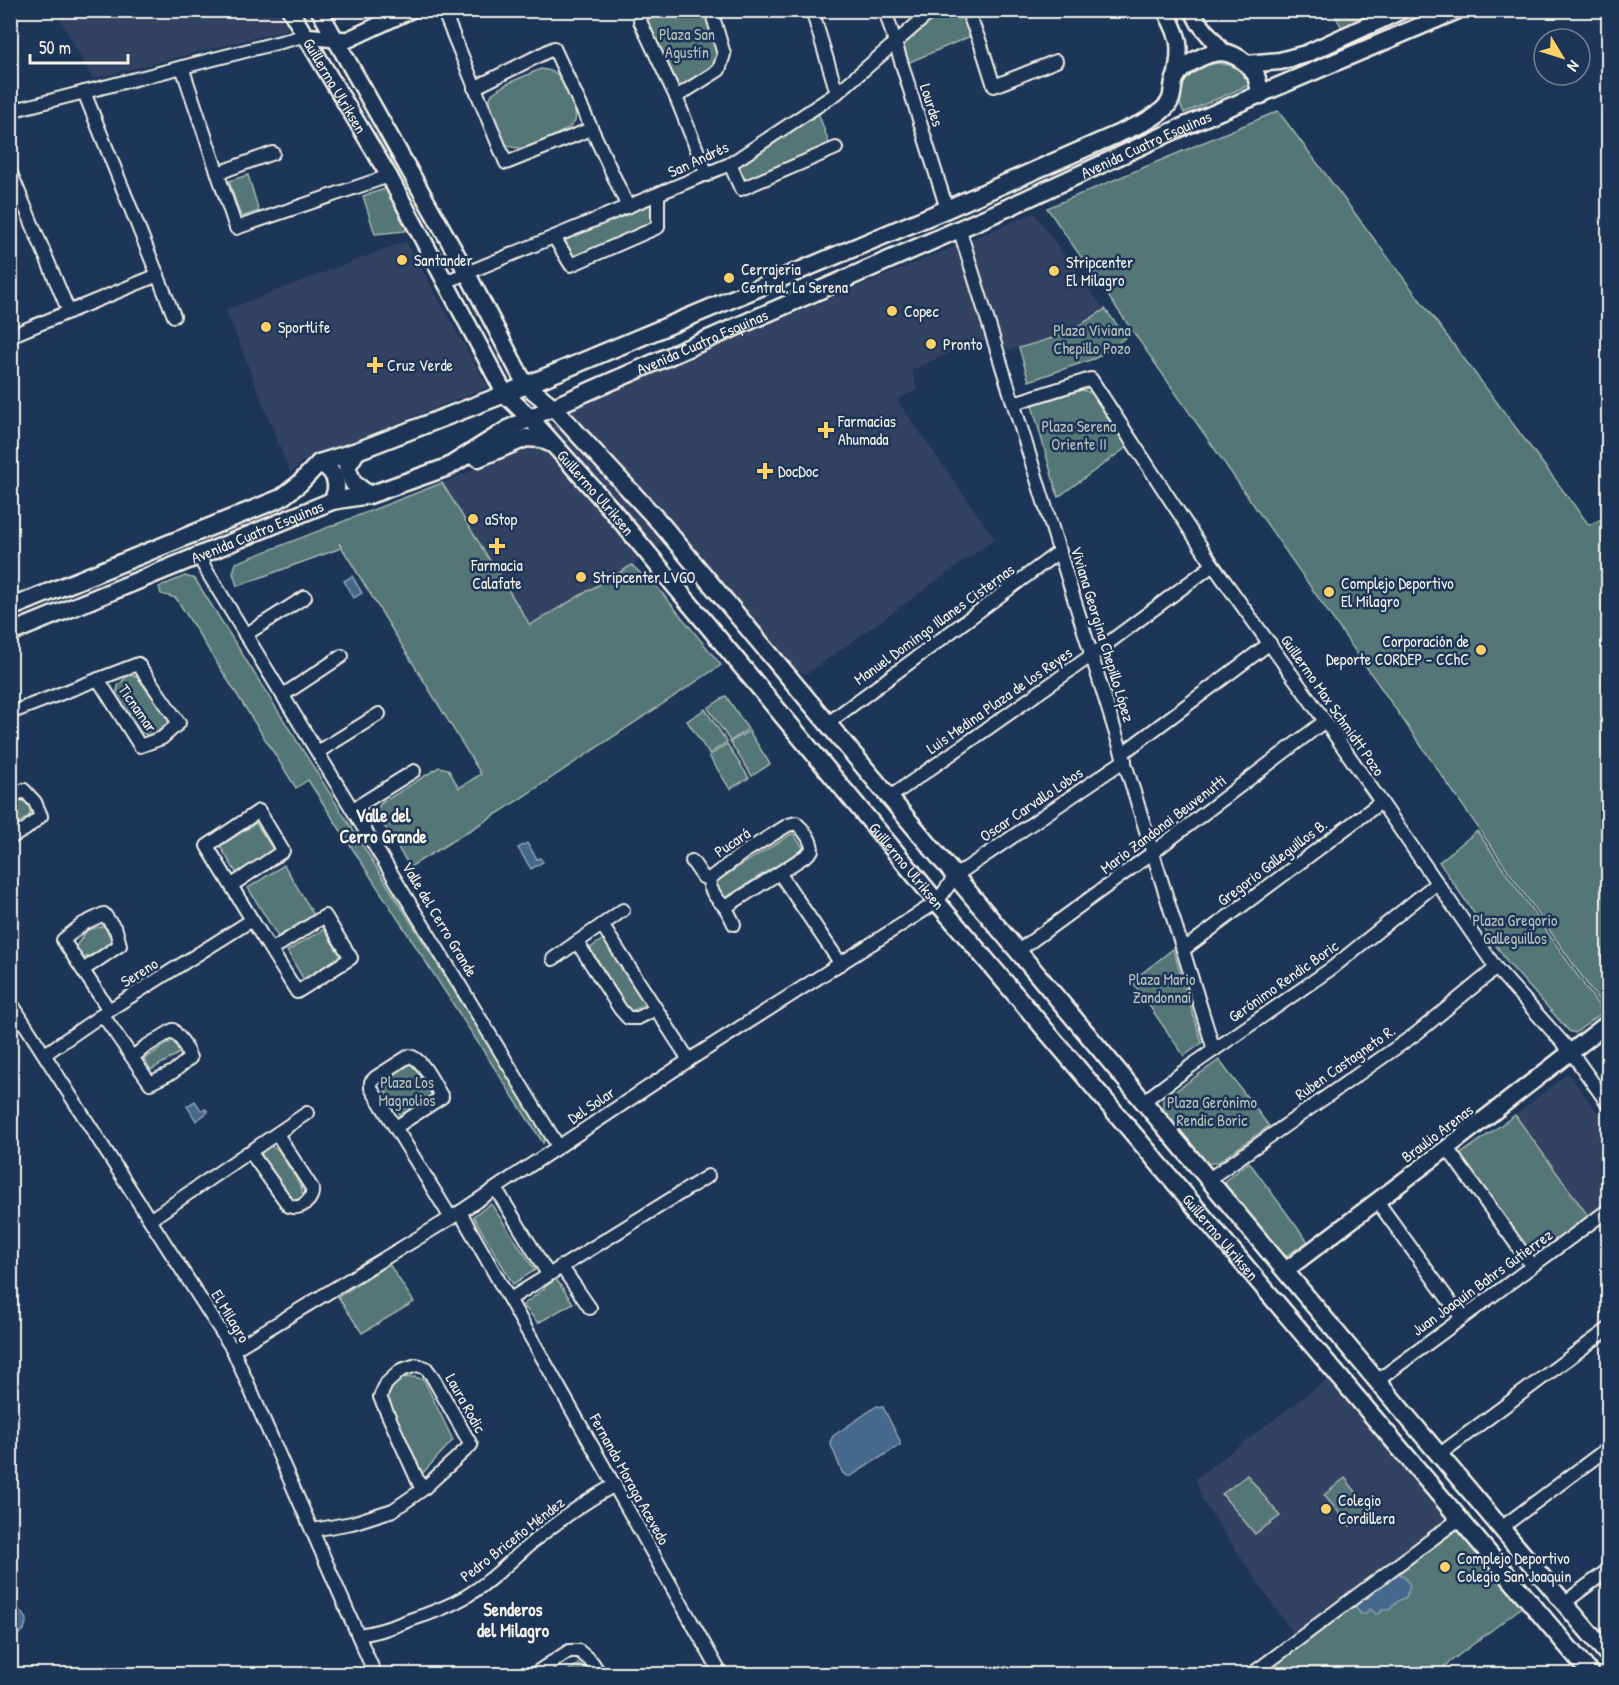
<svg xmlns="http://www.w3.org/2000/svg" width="1619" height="1685" font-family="'Patrick Hand',sans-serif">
<rect width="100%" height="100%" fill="#1d3557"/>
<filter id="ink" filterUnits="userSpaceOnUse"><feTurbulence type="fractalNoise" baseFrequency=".0167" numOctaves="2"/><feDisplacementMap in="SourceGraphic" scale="12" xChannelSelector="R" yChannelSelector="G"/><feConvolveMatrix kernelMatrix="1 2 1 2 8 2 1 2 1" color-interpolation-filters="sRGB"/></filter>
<g filter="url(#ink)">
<g fill="#324262">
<polygon points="56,11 278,11 288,29 92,79"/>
<polygon points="1034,213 1103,308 1065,333 1011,350 977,340 912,370 917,390 897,400 995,539 807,674 793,669 680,533 632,565 530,625 442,483 532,445 574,406"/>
<polygon points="406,241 488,387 303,461 290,473 226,310"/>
<polygon points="1568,1073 1608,1126 1608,1202 1589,1217 1515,1115"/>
<polygon points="1332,1376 1452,1519 1295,1637 1202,1500 1196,1478"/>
</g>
<g fill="#547676" stroke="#a4b4af" stroke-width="1.5">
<polygon points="647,11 707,11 720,54 716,68 678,92 644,21"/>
<polygon points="938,11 963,11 973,35 905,64 899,46"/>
<polygon points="1333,11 1388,11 1343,30"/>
<path d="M1217 63C1236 65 1242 68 1249 85L1184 113C1170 87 1193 67 1217 63Z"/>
<path d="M541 69C549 70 557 72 561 78 567 85 578 113 575 121 572 130 528 149 519 148 513 148 507 146 503 141 496 132 485 103 492 94 501 84 528 75 541 69Z"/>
<polygon points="1278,111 1589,525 1608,516 1608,1008 1605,1010 1047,208"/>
<polygon points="818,112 830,146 743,183 736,166"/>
<polygon points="248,175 259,211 241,217 229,181"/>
<polygon points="388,188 407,225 405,231 375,234 363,196"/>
<polygon points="655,199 655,225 573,262 559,241"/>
<polygon points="1105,309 1126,337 1096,358 1029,381 1019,348 1066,334"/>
<polygon points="1082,390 1092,393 1131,444 1058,497 1032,405"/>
<polygon points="442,483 530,625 632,565 643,576 648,576 721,665 503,810 410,867 376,813 380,804 439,767 448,769 459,788 481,774 339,543 341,548 237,586 233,573 236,563"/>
<polygon points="185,576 195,579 546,1137 543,1143 308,780 296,788 176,598 161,594 159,587"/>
<polygon points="128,675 136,676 169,719 165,727 150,737 140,732 116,696 118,686"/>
<polygon points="726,696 748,729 730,741 708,708"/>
<polygon points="705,709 727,742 709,754 687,721"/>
<polygon points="749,731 770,764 752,776 730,742"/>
<polygon points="727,744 749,778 730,789 709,756"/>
<path d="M21 800C30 803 31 806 30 815L11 828V807Z"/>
<polygon points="256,823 274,851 237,874 220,846"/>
<polygon points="1477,831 1603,1012 1575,1033 1569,1031 1508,963 1439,862"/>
<polygon points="793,833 804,849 720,901 711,884"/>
<polygon points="284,865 314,915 278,937 248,888"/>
<polygon points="104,926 112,940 97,953 83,958 76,946 87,930"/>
<polygon points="324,929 341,957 304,980 287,951"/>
<polygon points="605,938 647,1003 630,1012 590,948"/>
<polygon points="1173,949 1202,1043 1184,1056 1132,981"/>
<polygon points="173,1040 181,1052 151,1070 144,1059"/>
<polygon points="1219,1060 1269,1126 1218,1162 1207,1164 1163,1110 1163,1100"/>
<polygon points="410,1064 414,1065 433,1097 402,1118 382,1086 382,1084"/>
<polygon points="1515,1115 1589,1217 1533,1258 1458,1156"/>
<polygon points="270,1145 279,1151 302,1188 303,1198 297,1203 288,1199 262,1163 262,1152"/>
<polygon points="1249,1162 1308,1242 1286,1256 1278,1253 1225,1187 1226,1180"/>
<polygon points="491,1204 535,1270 513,1284 473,1216"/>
<polygon points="389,1264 414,1302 362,1333 338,1297"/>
<polygon points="556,1279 573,1303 538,1323 523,1305"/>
<polygon points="415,1377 424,1380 453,1440 422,1474 386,1395 400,1378"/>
<polygon points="1247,1475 1280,1516 1255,1534 1222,1494"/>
<polygon points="1345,1478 1370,1510 1350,1526 1324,1495"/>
<polygon points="1455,1527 1522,1607 1434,1674 1259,1674"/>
<polygon points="578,1664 585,1667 589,1674 563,1674"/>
</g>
<g fill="#47688d" stroke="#8c9fb1" stroke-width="1.5">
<polygon points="352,576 362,593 354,598 344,581"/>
<polygon points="527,843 537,859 540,858 543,862 531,869 518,848"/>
<polygon points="195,1101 201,1110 206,1109 208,1112 196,1121 187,1106"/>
<polygon points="877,1406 883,1407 900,1441 900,1445 851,1476 846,1476 842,1472 830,1442 833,1436"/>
<path d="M1395 1573C1404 1575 1406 1578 1410 1586L1406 1597 1398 1601 1389 1610H1382L1379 1614H1376L1370 1609 1365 1614H1361L1356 1608 1357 1603 1362 1599 1368 1598 1371 1591 1378 1588Z"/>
<polygon points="11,1601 27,1619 24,1630 11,1641"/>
</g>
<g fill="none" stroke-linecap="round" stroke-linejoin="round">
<defs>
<g id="minor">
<polyline points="443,10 506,163 591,129"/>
<polyline points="643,10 640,21 676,97 707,175"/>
<polyline points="812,10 837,93"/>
<polyline points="885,10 947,209"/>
<polyline points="967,10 981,45 994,86 1056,61"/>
<polyline points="182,67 236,228 389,176"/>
<polyline points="474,88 554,48 628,207"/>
<polyline points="84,92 174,316"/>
<polyline points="676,97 719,70 724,54 711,10"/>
<polyline points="10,111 304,36"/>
<polyline points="730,164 741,189 836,148"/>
<polyline points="10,171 69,312"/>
<polyline points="218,173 273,153"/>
<polyline points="959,228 1214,1050"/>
<polyline points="554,237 571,265 658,227 658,195"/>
<polyline points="445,282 730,164 837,93 933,10"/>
<polyline points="10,336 158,275"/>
<polyline points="1014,403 1091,379 1213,565 1325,721 1496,968 1571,1052 1608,1104"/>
<polyline points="199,556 206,570 558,1146"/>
<polyline points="245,635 305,597"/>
<polyline points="283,695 342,656"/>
<polyline points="10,713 138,664 179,723 162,738 140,746 98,679"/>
<polyline points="828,723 1060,551"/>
<polyline points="318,752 379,714"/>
<polyline points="1123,753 1270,643"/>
<polyline points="890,797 1092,655 1213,565"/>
<polyline points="10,798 24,790 35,802 41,816 26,829 10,838"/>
<polyline points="353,809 414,771"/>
<polyline points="692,861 703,877 709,879"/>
<polyline points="780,874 841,964"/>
<polyline points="232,885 283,851 259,811 207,846 252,920"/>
<path d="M724 906 729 905 807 855 812 850C812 840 803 829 796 823L788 825 743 853 709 879C709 890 716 898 723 905 728 910 731 918 734 924"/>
<polyline points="602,925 623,910"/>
<polyline points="1183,950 1381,802"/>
<polyline points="1018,951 1152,853 1325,721"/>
<polyline points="553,959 577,942"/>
<polyline points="83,970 120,945 116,930 104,914 83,924 63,940 109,1010"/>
<polyline points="10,1001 233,1350 375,1674"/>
<polyline points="656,1009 638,1018 628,1018 620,1009 577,942 602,925 689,1060"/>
<polyline points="102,1014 150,1083 173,1072 190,1058 183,1042 173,1030 145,1047 133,1057"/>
<polyline points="45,1054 109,1010 252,920 297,992 351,958 325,916 271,950"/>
<polyline points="1144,1101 1191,1066 1332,968 1437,883"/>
<path d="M396 1127 442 1097C434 1085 423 1058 409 1056L376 1077 371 1082V1088L451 1218"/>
<polyline points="1447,1148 1532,1266"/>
<path d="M251 1153 289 1206C300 1211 314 1200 312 1188L277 1134"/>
<polyline points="1209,1179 1417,1033 1496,968"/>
<polyline points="496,1189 548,1274"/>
<polyline points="1377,1201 1461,1317"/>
<polyline points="460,1212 721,1674"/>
<polyline points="151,1219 247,1153 251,1153 254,1149 307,1113"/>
<polyline points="561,1266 590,1308"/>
<polyline points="510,1299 708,1176"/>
<polyline points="233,1350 451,1218 689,1060 937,902 955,876 1125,760"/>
<polyline points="1377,1381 1608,1210"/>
<polyline points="1440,1454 1608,1329"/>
<polyline points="1501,1528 1608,1448"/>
<polyline points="313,1530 352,1523 393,1510 422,1490 471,1445 432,1376 426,1368 417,1365 401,1370 386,1384 380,1397 422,1490"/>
<polyline points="1564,1603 1608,1570"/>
<path d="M358 1635C376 1633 393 1627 410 1620 429 1614 448 1607 465 1597 492 1581 512 1559 536 1539 561 1519 587 1500 615 1485"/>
<polyline points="534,1674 569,1651 579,1651 592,1662 600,1674"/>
<polyline points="1252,1674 1459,1519"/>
</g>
<g id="tertiary">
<path id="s1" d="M290 10 389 176 505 394"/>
<polyline points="319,10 467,273 525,384"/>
<path d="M1165 10C1180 38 1182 45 1176 76"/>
<polyline points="1192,10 1199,23 1223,52"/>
<polyline points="304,36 347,40 411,10"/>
<polyline points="1286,1270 1447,1148 1608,1023"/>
</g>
<g id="secondary">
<polyline points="1247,64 1256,75 1261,95"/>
<polyline points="525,384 553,407 661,524 1377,1381 1608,1655"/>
<path id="s2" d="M505 394 530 418 612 510 937 902 1591 1674"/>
<polyline points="357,451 347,467 353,483 369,495"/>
<polyline points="478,458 526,438 541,439 552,444"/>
<path d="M319 463C335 470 341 485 332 501"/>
<path d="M10 608 281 498 299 484 319 463 357 451 505 394 947 209 1145 122C1153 117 1166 110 1170 101 1173 96 1172 86 1175 79 1181 65 1207 52 1222 52 1232 53 1240 58 1247 64L1280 61 1306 54 1402 10"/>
<path id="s3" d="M10 633 332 501 369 495 448 467 510 428 553 407 996 213 1180 128 1458 10"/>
</g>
</defs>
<use href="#minor" stroke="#f4f1e8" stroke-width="16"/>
<use href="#tertiary" stroke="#f4f1e8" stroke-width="20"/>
<use href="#secondary" stroke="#f4f1e8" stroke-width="21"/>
<use href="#minor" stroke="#1d3557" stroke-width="12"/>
<use href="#tertiary" stroke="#1d3557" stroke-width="15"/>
<use href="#secondary" stroke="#1d3557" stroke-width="16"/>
</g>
</g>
<g fill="#ffd166" stroke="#1d3557" stroke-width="2">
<circle cx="402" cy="260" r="6"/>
<circle cx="1054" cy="271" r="6"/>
<circle cx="729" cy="278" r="6"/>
<circle cx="892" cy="311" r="6"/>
<circle cx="266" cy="327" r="6"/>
<circle cx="931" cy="344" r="6"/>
<path d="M372 356h6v6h6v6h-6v6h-6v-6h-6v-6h6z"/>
<path d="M823 421h6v6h6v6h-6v6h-6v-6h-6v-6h6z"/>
<path d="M762 462h6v6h6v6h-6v6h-6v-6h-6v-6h6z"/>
<circle cx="473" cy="519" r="6"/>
<path d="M494 537h6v6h6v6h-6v6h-6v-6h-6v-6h6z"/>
<circle cx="581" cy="577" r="6"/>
<circle cx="1329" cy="592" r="6"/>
<circle cx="1481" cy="650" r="6"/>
<circle cx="1326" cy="1509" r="6"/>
<circle cx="1445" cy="1567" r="6"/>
</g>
<g text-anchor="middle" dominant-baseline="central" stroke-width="5" stroke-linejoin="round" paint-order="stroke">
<g font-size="16" fill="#b4c0ba" stroke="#1d3557">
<text x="687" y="34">Plaza San<tspan x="687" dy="18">Agustín</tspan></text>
<text x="1092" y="330">Plaza Viviana<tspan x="1092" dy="18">Chepillo Pozo</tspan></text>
<text x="1079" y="426">Plaza Serena<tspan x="1079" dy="18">Oriente II</tspan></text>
<text x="1515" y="920">Plaza Gregorio<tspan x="1515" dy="18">Galleguillos</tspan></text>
<text x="1162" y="979">Plaza Mario<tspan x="1162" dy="18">Zandonnai</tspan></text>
<text x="407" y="1082">Plaza Los<tspan x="407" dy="18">Magnolios</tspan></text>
<text x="1212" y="1102">Plaza Gerónimo<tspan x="1212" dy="18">Rendic Boric</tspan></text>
</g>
<g font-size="16" fill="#f4f1e8" stroke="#1d3557">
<text stroke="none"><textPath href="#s1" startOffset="88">Guillermo Ulriksen</textPath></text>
<text transform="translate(932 105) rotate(72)">Lourdes</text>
<text stroke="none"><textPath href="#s3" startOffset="1239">Avenida Cuatro Esquinas</textPath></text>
<text transform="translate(698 159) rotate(-25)">San Andrés</text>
<text stroke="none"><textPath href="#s3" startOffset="753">Avenida Cuatro Esquinas</textPath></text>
<text stroke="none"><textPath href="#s2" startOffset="134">Guillermo Ulriksen</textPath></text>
<text stroke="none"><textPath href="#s3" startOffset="267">Avenida Cuatro Esquinas</textPath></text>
<text transform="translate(934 624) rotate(-36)">Manuel Domingo Illanes Cisternas</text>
<text transform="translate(1103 634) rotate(73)">Viviana Georgina Chepillo López</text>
<text transform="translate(999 700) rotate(-35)">Luis Medina Plaza de los Reyes</text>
<text transform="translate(1333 705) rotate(55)">Guillermo Max Schmidtt Pozo</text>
<text transform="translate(138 708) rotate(55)">Ticnamar</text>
<text transform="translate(1031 804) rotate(-34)">Oscar Carvallo Lobos</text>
<text transform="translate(1163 824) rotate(-37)">Mario Zandonai Beuvenutti</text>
<text transform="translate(732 842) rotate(-34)">Pucará</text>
<text transform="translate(1272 862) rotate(-37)">Gregorio Galleguillos B.</text>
<text stroke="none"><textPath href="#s2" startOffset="620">Guillermo Ulriksen</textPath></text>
<text transform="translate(440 919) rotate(59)">Valle del Cerro Grande</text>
<text transform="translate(139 972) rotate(-32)">Sereno</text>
<text transform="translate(1283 981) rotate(-35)">Gerónimo Rendic Boric</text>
<text transform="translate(1345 1062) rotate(-35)">Ruben Castagneto R.</text>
<text transform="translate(591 1105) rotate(-34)">Del Solar</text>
<text transform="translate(1437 1133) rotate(-37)">Braulio Arenas</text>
<text stroke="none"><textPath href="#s2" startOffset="1106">Guillermo Ulriksen</textPath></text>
<text transform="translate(1482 1282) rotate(-36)">Juan Joaquín Bahrs Gutierrez</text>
<text transform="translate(231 1316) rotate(59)">El Milagro</text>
<text transform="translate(466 1403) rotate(61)">Laura Rodic</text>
<text transform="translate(630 1479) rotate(61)">Fernando Moraga Acevedo</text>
<text transform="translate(512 1539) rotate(-38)">Pedro Briceño Méndez</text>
</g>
<g font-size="16" fill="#f4f1e8" stroke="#1d3557" text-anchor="start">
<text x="414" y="260">Santander</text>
<text x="1066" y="262">Stripcenter<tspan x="1066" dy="18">El Milagro</tspan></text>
<text x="741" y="269">Cerrajeria<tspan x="741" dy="18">Central, La Serena</tspan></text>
<text x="904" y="311">Copec</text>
<text x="278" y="327">Sportlife</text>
<text x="943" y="344">Pronto</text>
<text x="387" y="365">Cruz Verde</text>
<text x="838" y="421">Farmacias<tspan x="838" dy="18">Ahumada</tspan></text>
<text x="778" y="471">DocDoc</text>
<text x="485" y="519">aStop</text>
<text x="497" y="565" text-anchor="middle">Farmacia<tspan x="497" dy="18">Calafate</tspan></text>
<text x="593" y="577">Stripcenter LVGO</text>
<text x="1341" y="583">Complejo Deportivo<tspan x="1341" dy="18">El Milagro</tspan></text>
<text x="1469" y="641" text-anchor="end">Corporación de<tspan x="1469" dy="18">Deporte CORDEP - CChC</tspan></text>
<text x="1338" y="1500">Colegio<tspan x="1338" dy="18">Cordillera</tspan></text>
<text x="1457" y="1558">Complejo Deportivo<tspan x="1457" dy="18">Colegio San Joaquin</tspan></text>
</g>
<g font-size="18" font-weight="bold" fill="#f4f1e8" stroke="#1d3557">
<text x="383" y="815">Valle del<tspan x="383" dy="21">Cerro Grande</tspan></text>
<text x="513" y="1609">Senderos<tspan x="513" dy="21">del Milagro</tspan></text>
</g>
</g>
<rect width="1619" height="1685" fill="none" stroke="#1d3557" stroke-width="36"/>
<rect x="18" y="18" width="1583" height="1649" fill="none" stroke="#f4f1e8" stroke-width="2" filter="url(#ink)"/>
<g transform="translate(1562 57) rotate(128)"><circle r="28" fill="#1d3557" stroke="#738091" stroke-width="1.5"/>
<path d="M0-4.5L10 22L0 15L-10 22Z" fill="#ffd166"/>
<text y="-9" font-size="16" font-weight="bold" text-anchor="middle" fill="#f4f1e8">N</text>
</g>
<path d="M30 54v9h98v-9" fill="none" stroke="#f4f1e8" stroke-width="3"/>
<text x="39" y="54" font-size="18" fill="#f4f1e8" stroke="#1d3557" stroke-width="4.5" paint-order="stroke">50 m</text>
</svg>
